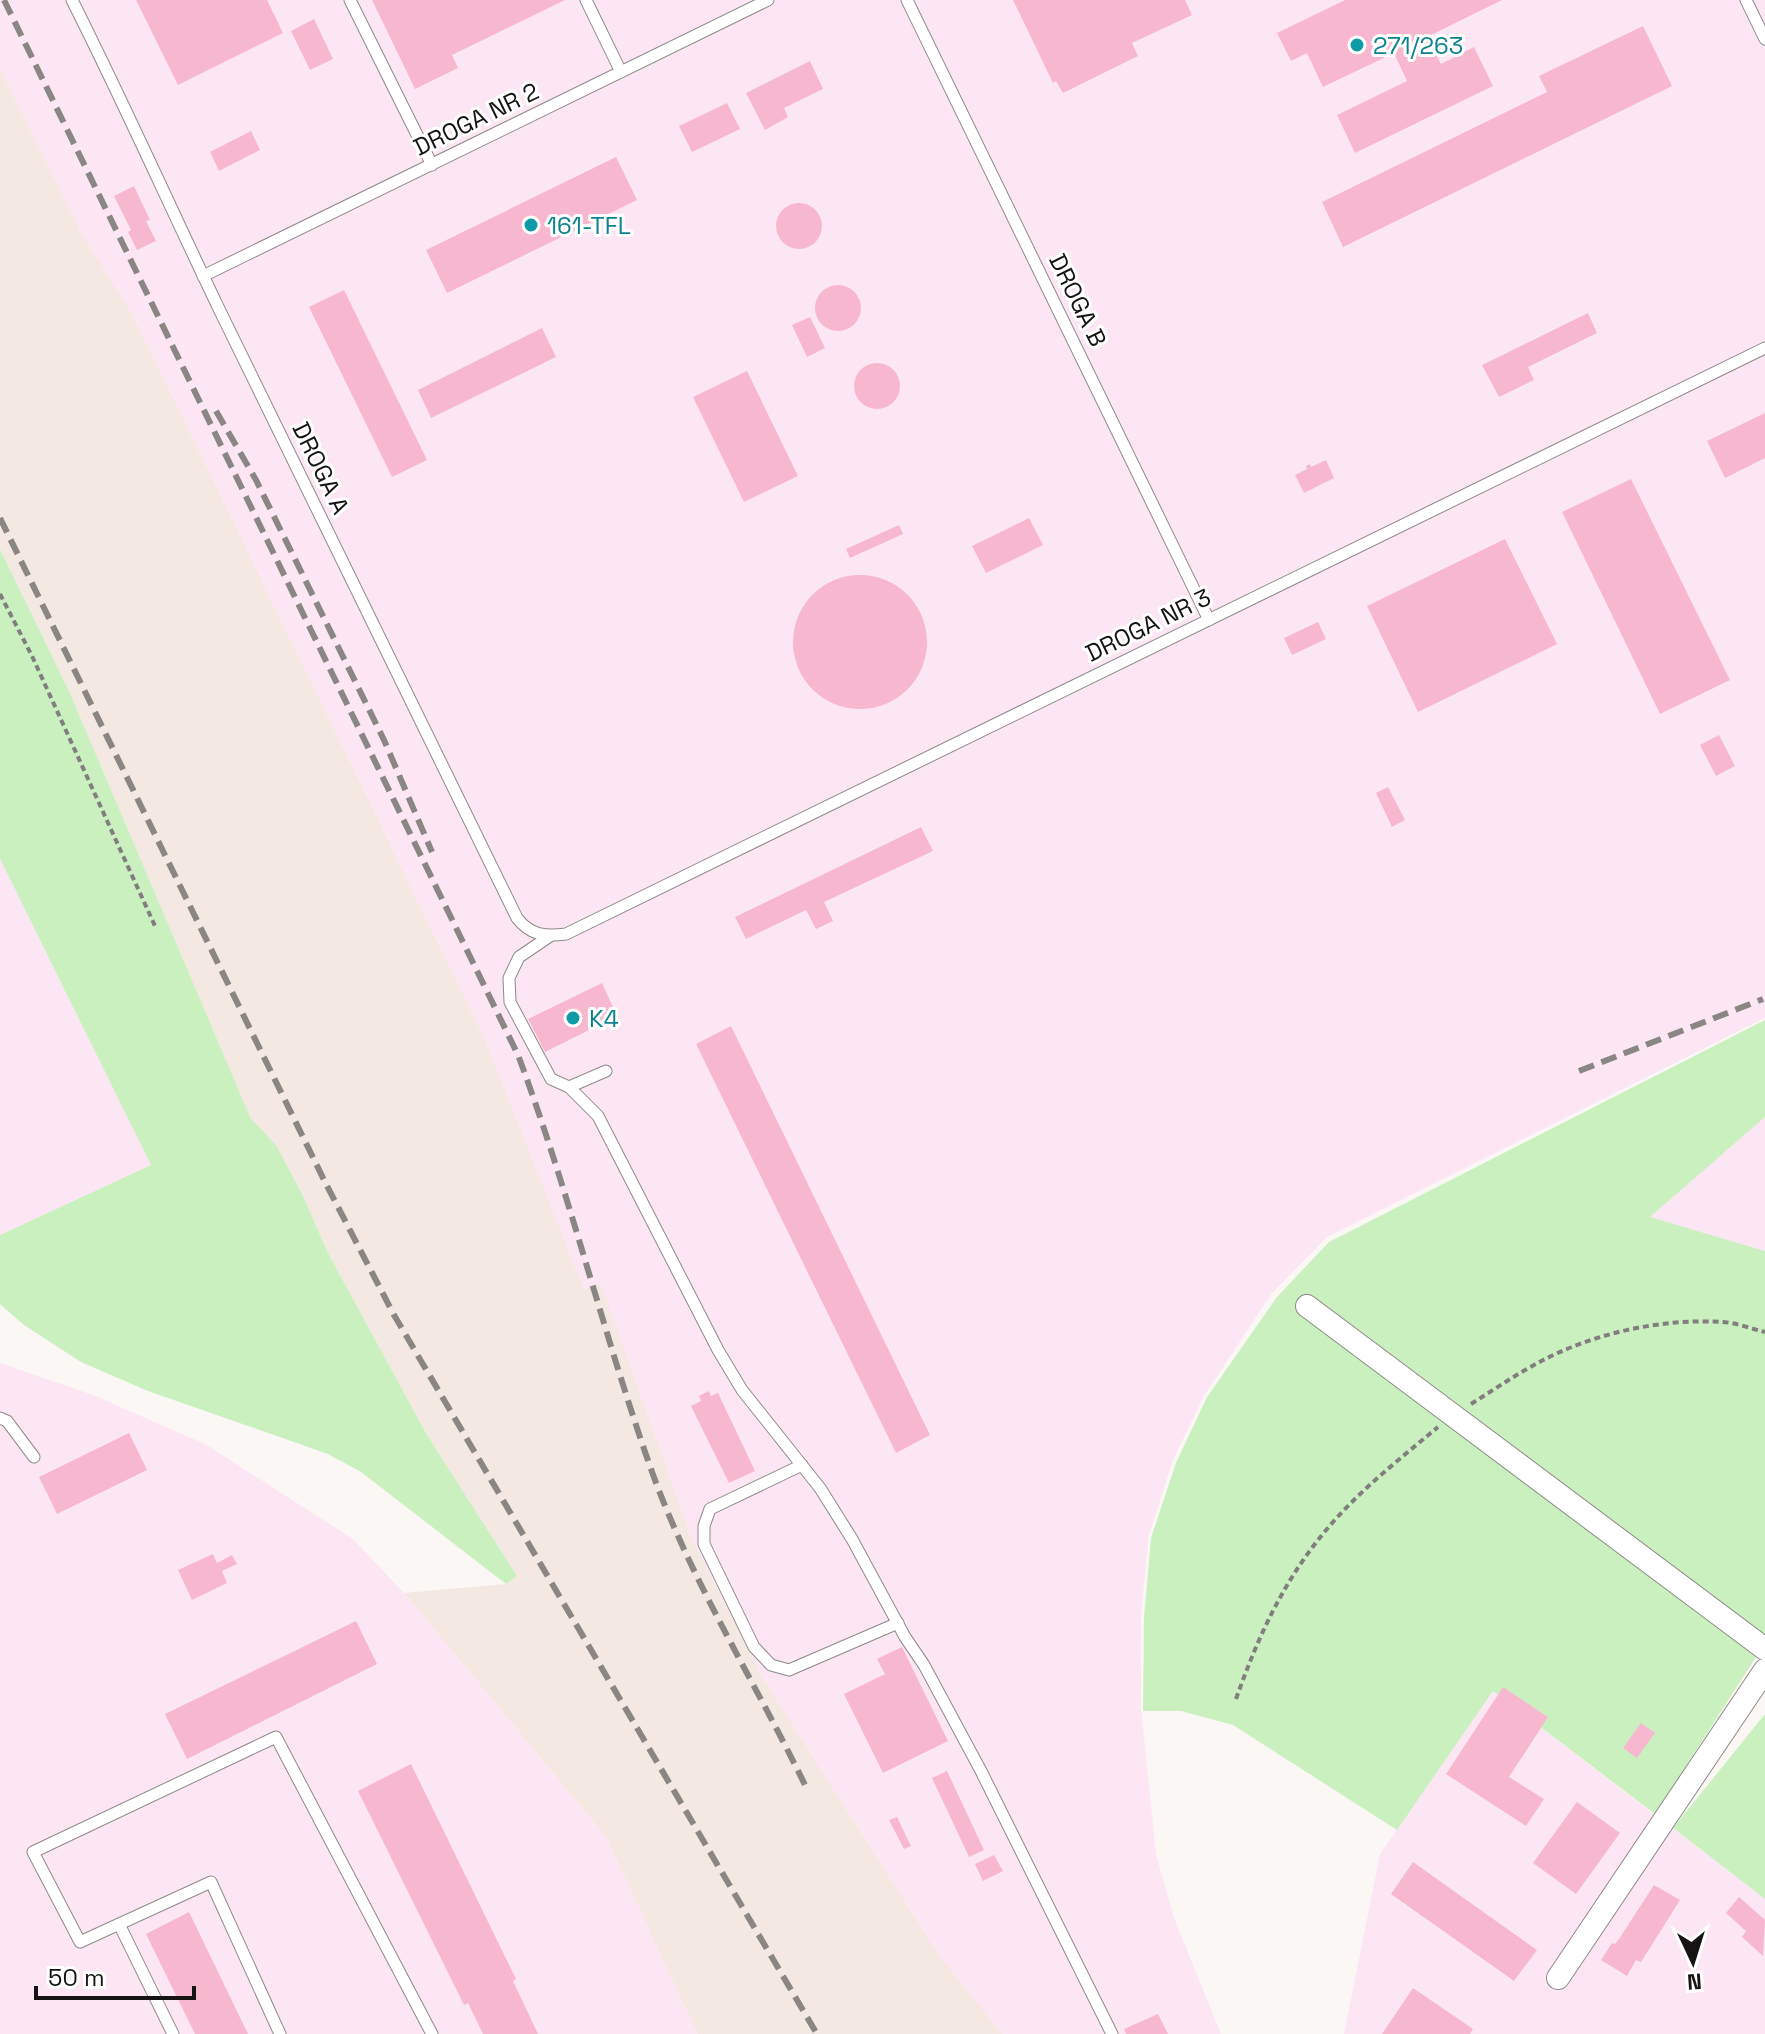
<svg xmlns="http://www.w3.org/2000/svg" width="1765" height="2034" font-family="'Space Grotesk',sans-serif">
<rect width="100%" height="100%" fill="#fbf7f4"/>
<polygon fill="#f3e8e2" points="0,68 82,234 131,311 485,1039 584,1289 601,1283 692,1539 763,1678 941,1958 1005,2034 697,2034 606,1837 404,1593 506,1584 517,1576 427,1435 328,1253 302,1194 276,1146 251,1119 69,691 0,549"/>
<g fill="#fde6f4">
<polygon points="0,0 1765,0 1765,1018 1327,1237 1272,1293 1204,1396 1173,1460 1149,1535 1141,1615 1141,1708 1156,1854 1174,1918 1221,2034 1002,2034 941,1958 763,1678 692,1539 601,1284 584,1290 485,1039 131,311 82,235 0,68"/>
<polygon points="0,859 151,1165 0,1235"/>
<polygon points="1765,1117 1765,1251 1649,1217"/>
<polygon points="0,1363 93,1395 205,1444 353,1539 404,1593 606,1837 697,2034 0,2034"/>
<polygon points="1493,1691 1765,1899 1765,2034 1344,2034 1380,1854"/>
</g>
<g fill="#caf0c0">
<polygon points="0,549 69,691 251,1119 276,1145 302,1194 328,1253 427,1435 517,1576 506,1584 361,1472 328,1454 148,1391 81,1362 24,1325 0,1304 0,1235 151,1165 0,859"/>
<polygon points="1765,1020 1765,1117 1650,1217 1765,1251 1765,1643 1655,1814 1493,1691 1397,1830 1233,1725 1181,1711 1143,1711 1144,1617 1151,1538 1176,1463 1207,1397 1277,1297 1329,1242"/>
<polygon points="1765,1714 1765,1899 1673,1828"/>
</g>
<g fill="#f7b8cf">
<polygon points="136,0 267,0 283,33 178,85"/>
<polygon points="372,0 565,0 452,55 458,68 415,89"/>
<polygon points="1013,0 1185,0 1192,15 1132,43 1138,56 1063,93 1056,81 1053,83"/>
<polygon points="1345,0 1502,0 1427,37 1441,64 1474,47 1493,86 1355,153 1337,115 1407,81 1394,53 1323,87 1307,53 1291,61 1277,33"/>
<polygon points="314,19 333,59 310,70 291,31"/>
<polygon points="1643,26 1672,86 1343,247 1322,202 1547,92 1539,76"/>
<polygon points="810,61 823,89 784,108 788,117 765,130 746,93"/>
<polygon points="727,103 740,129 692,152 679,126"/>
<polygon points="251,131 260,150 219,171 210,152"/>
<polygon points="616,157 637,200 447,293 426,250"/>
<polygon points="134,186 150,220 146,221 156,241 137,250 128,232 131,230 114,196"/>
<circle cx="799" cy="226" r="23"/>
<circle cx="838" cy="308" r="23"/>
<polygon points="344,290 427,460 392,477 309,307"/>
<polygon points="1588,313 1597,333 1528,367 1534,380 1499,397 1482,365"/>
<polygon points="810,317 825,348 807,357 792,325"/>
<polygon points="542,328 556,357 431,418 418,390"/>
<circle cx="877" cy="386" r="23"/>
<polygon points="747,371 798,476 744,502 693,397"/>
<polygon points="1765,413 1765,458 1725,478 1707,441"/>
<polygon points="1326,460 1334,478 1304,493 1295,475 1307,469 1306,466 1310,464 1311,467"/>
<polygon points="1631,479 1730,680 1660,714 1562,512"/>
<polygon points="1029,518 1043,545 986,573 972,546"/>
<polygon points="899,525 903,534 850,558 846,549"/>
<polygon points="1505,539 1557,644 1418,712 1367,606"/>
<circle cx="860" cy="642" r="67"/>
<polygon points="1318,622 1326,639 1292,655 1284,638"/>
<polygon points="1719,735 1735,766 1716,776 1700,745"/>
<polygon points="1388,787 1405,820 1392,827 1376,793"/>
<polygon points="921,827 933,851 824,902 833,921 816,929 806,910 746,939 735,917"/>
<polygon points="602,983 617,1016 545,1052 528,1019"/>
<polygon points="731,1026 930,1435 896,1453 696,1044"/>
<polygon points="709,1391 711,1396 718,1393 755,1471 729,1483 691,1406 701,1401 699,1396"/>
<polygon points="129,1433 147,1470 57,1514 39,1477"/>
<polygon points="213,1554 217,1563 232,1555 237,1564 222,1571 227,1583 192,1600 178,1570"/>
<polygon points="356,1621 377,1664 187,1759 165,1714"/>
<polygon points="902,1647 948,1741 883,1773 844,1694 885,1674 877,1659"/>
<polygon points="1503,1687 1548,1717 1509,1777 1544,1799 1526,1826 1446,1774"/>
<polygon points="1641,1723 1655,1733 1637,1758 1623,1748"/>
<polygon points="411,1764 516,1979 513,1981 538,2034 483,2034 468,2003 464,2005 358,1791"/>
<polygon points="947,1771 984,1850 969,1857 932,1778"/>
<polygon points="1577,1802 1620,1833 1576,1894 1533,1863"/>
<polygon points="897,1817 911,1846 904,1849 889,1820"/>
<polygon points="994,1855 1003,1871 983,1881 975,1864"/>
<polygon points="1413,1862 1537,1950 1514,1981 1391,1894"/>
<polygon points="1654,1885 1680,1900 1641,1962 1636,1960 1627,1976 1601,1960 1612,1943 1615,1944 1619,1939"/>
<polygon points="1739,1897 1765,1920 1763,1956 1742,1937 1746,1931 1726,1913"/>
<polygon points="189,1912 248,2034 195,2034 146,1934"/>
<polygon points="1413,1988 1473,2029 1470,2034 1382,2034"/>
<polygon points="1158,2014 1168,2034 1126,2034 1124,2029"/>
</g>
<g fill="none" stroke-linecap="round" stroke-linejoin="round">
<defs>
<g id="service">
<path d="M72 0C124 103 170 207 220 311 318 514 418 716 517 918 530 935 545 937 566 934L1765 348"/>
<polyline points="350,0 432,165"/>
<polyline points="586,0 621,72"/>
<polyline points="907,0 1209,620"/>
<polyline points="1746,0 1765,39"/>
<polyline points="203,276 768,0"/>
<polyline points="550,936 519,957 509,978 510,1002 551,1079 569,1087 606,1071"/>
<polyline points="569,1087 598,1116 718,1350 742,1390 820,1488 852,1539 905,1637 924,1665 981,1771 1112,2034"/>
<polyline points="0,1418 7,1421 34,1457"/>
<polyline points="802,1465 710,1509 704,1526 704,1544 754,1647 771,1665 789,1670 898,1623"/>
<polyline points="119,1924 173,2034"/>
<polyline points="280,2034 211,1882 80,1942 33,1852 276,1737 432,2034"/>
</g>
<g id="minor">
<polyline points="1307,1306 1765,1649"/>
<polyline points="1558,1978 1765,1670"/>
</g>
</defs>
<use href="#service" stroke="#8e8a88" stroke-width="13"/>
<use href="#minor" stroke="#8e8a88" stroke-width="24"/>
<g stroke="#817e7d" stroke-width="4" stroke-dasharray="6 4" stroke-linecap="butt">
<polyline points="0,594 32,656 155,926"/>
<path d="M1471 1404C1492 1391 1512 1377 1534 1365 1589 1334 1660 1318 1723 1322 1737 1323 1752 1329 1765 1332"/>
<path d="M1236 1699C1259 1634 1286 1575 1333 1522 1364 1487 1402 1457 1438 1427"/>
</g>
<use href="#service" stroke="#fff" stroke-width="11"/>
<use href="#minor" stroke="#fff" stroke-width="22"/>
<g stroke="#898684" stroke-width="6" stroke-dasharray="16 8" stroke-linecap="butt">
<path d="M4 0 518 1055C569 1191 603 1333 651 1469 690 1579 754 1680 805 1785"/>
<polyline points="216,411 256,480 384,740 432,852"/>
<polyline points="0,518 325,1182 394,1315 817,2034"/>
<polyline points="1579,1071 1763,999"/>
</g>
</g>
<g fill="#0f9aa8" stroke="#fff" stroke-width="3">
<circle cx="1357" cy="45" r="8"/>
<circle cx="531" cy="225" r="8"/>
<circle cx="573" cy="1018" r="8"/>
</g>
<g text-anchor="middle" dominant-baseline="central" stroke-width="6" stroke-linejoin="round" paint-order="stroke">
<g font-size="24" fill="#0d838f" stroke="#fff" text-anchor="start">
<text x="1373" y="45">271/263</text>
<text x="547" y="225">161-TFL</text>
<text x="589" y="1018">K4</text>
</g>
<g font-size="24" fill="#161413" stroke="#fff">
<text transform="translate(476 119) rotate(-26)">DROGA NR 2</text>
<text transform="translate(1078 300) rotate(64)">DROGA B</text>
<text transform="translate(321 468) rotate(64)">DROGA A</text>
<text transform="translate(1148 625) rotate(-26)">DROGA NR 3</text>
</g>
</g>
<g transform="translate(1693 1962) rotate(176)" stroke="#ffffff" stroke-width="6" paint-order="stroke">
<path d="M0-6L14 30L0 20L-14 30Z" fill="#161413"/>
<text y="-12" font-size="22" font-weight="bold" text-anchor="middle" fill="#161413">N</text>
</g>
<path d="M36 1986v12h158v-12" fill="none" stroke="#161413" stroke-width="4"/>
<text x="48" y="1986" font-size="24" fill="#161413" stroke="#ffffff" stroke-width="6" paint-order="stroke">50 m</text>
</svg>
